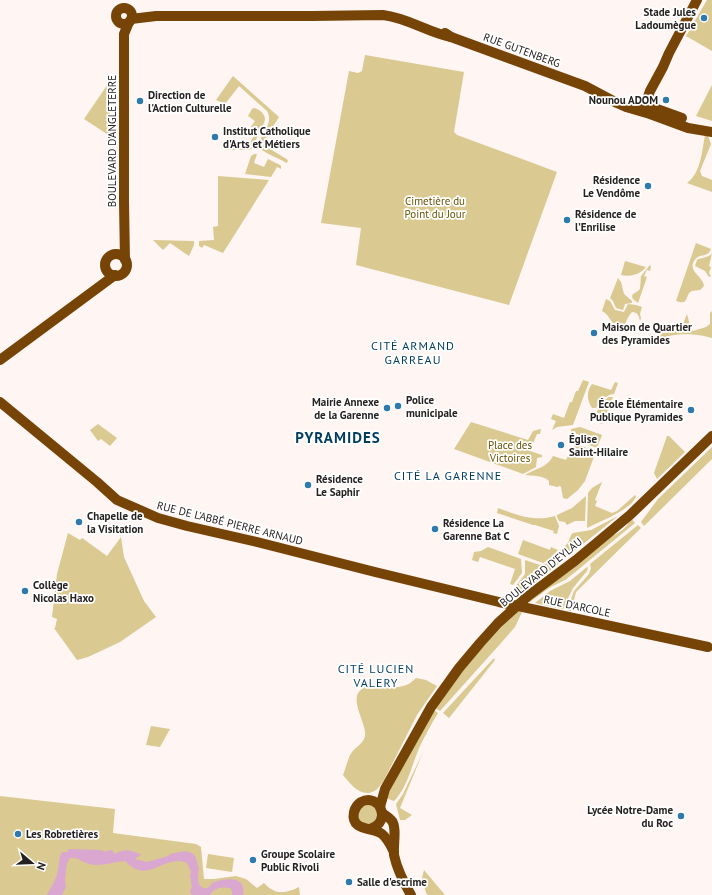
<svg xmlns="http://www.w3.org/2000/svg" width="712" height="895" font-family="'PT Sans',sans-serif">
<rect width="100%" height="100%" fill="#fff5f3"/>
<g fill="#dac990">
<polygon points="707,0 712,0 712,51 686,36"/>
<polygon points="365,55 464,72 454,132 457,135 557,172 509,305 356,265 361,228 321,223 349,71 358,73 362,71"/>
<path d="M233 76 279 117 262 144 288 160 287 163C282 160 265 153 261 149 253 139 276 126 267 111L239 86 225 104 216 100Z"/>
<polygon points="110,81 110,136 84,119"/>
<polygon points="712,85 712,121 696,116"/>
<path d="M254 108C259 109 265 114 265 119 265 124 254 143 251 149L248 150H225L230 142 237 147 240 144 246 148 254 136 248 131 255 121 248 116 252 109Z"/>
<path d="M705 135 708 136 711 144 700 171 702 176 712 180V192L687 183C701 173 702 151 705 135Z"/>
<polygon points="254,154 257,154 254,163 264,167 268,159 280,165 281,166 281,169 277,167 271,177 245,174 251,156"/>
<polygon points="218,176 269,180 223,253 204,245 202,248 199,246 199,241 214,240 213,227 218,226"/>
<polygon points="153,240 194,241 194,245 189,256 170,243 163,250"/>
<path d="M696 243 711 249C707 259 699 252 694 261 688 272 703 276 704 286L700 290 692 291 689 293C685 302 686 304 676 301Z"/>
<path d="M712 253 709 266 711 267 709 273 711 276 709 277 705 271 695 266 697 260C702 257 709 258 712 253Z"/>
<path d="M625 261 646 267C639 275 631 277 621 275Z"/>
<polygon points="650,265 651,267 650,271 647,270 644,276 647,277 638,303 633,299 632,296 633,294 638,291 640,289 641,276"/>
<polygon points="618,278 621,282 624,294 632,301 632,303 625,304 623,310 616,308 613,301 610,298"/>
<path d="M606 299 610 301 615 310 624 312 628 304 636 305 642 307 640 314 641 318 640 321C639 316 638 312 632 312 627 317 625 325 622 331L613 326 614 324C609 319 608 314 602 311Z"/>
<path d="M712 311V338C700 334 681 333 669 336 665 337 661 340 657 342L663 323 681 329 687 314 691 329 693 331 706 327 710 324V313Z"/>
<polygon points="583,380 589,382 573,425 557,427 552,430 556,421 551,419 553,414 564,418 570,402 572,402 576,391 578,391"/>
<path d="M615 382 618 383 614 394C604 395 602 401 596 408H592C587 400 586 392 592 384L611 390Z"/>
<polygon points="609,397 613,397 602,424 600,423 597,411 606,399"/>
<polygon points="471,422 528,440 533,431 541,429 540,434 537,434 530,451 542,455 542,457 537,458 536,467 523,474 454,449"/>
<polygon points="98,424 117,438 110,446 101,439 98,441 90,430"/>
<polygon points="580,427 602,435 597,448 584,443 585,437 571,432 571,429"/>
<polygon points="667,436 669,436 685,452 657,479 654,473"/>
<path d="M575 444 596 451 585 481 578 490 567 499 563 498 561 487 560 486 557 487 549 485V481C543 475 533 476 525 475 536 468 547 468 553 456L566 460 571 449H573Z"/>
<polygon points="712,447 712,459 644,526 641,522 658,499"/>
<path d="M602 482 595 500 597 501 595 506 612 513 617 511 635 495 636 496C633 509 599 522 587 528L588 493 592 488Z"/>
<polygon points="586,496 585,521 575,521 567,525 565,522 559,521 557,517 557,515 572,508"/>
<path d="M498 508C517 515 535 522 555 516L559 526 557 534 553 533 554 531 535 525H533L497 513Z"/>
<polygon points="618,516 522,593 515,587 525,574 525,560 540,565 548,563 568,543 571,535 573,533 591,530"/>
<path d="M631 518 635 523 574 573 565 580 549 588 530 602H528L610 536C618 535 629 526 631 518Z"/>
<polygon points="638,525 641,528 576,592 571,611 567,610 574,591 589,574 591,568 590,564"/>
<polygon points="68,533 80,540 82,538 107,556 121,537 124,557 144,601 156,617 120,642 88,657 77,660 54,628 55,628 57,619 52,617 57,574"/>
<polygon points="523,540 550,550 551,547 558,550 548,560 543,563 518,554"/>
<polygon points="488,547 521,559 522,573 513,585 510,584 515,569 480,557 478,562 472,560 474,552 481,551"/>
<polygon points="587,567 588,568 587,571 573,588 563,609 535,603 550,591 570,581"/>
<polygon points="518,611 522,612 515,627 501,643 440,711 434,707 450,686 496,630"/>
<polygon points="494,658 495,660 449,718 443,713"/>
<path d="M416 678 426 680 437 686 417 715 384 780C382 783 380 786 378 788 376 791 372 792 369 793 357 794 350 783 343 775 346 768 348 757 352 752 357 745 366 743 365 732 364 719 346 694 366 687 378 683 391 690 403 686 408 685 412 682 416 678Z"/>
<path d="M433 709 438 713C431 724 425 736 419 748 412 765 407 788 394 801L386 798 417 738Z"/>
<polygon points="151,726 170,729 160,747 146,745"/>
<polygon points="423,752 400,808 412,815 405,820 400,820 396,804 403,794"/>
<path d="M0 796 115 809 113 833 196 844 201 847 204 879H214L236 876 246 879 257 888 264 883C275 895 285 894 299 887L300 895H0Z"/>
<polygon points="371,803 381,815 370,827 357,819 359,808"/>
<polygon points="208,854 234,858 232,872 206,868"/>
<polygon points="424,870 445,895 428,895 426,893 422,878"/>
</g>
<path fill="#daa7d1" d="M69 849 101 850 105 852 106 851 112 850 115 854C125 848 130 850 140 854L141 855 136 858 135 859 147 862 168 856 170 854C178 853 189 848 195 856 197 859 197 865 199 868 198 874 197 881 200 886 207 890 208 889 212 883 224 878 247 875 243 895H232V891L230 888C222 887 215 887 210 895H192L190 892 192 887 190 876 191 872 187 863C167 854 151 880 132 867 129 865 127 863 125 861 114 862 99 867 89 864 81 862 79 857 70 858L67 863 65 880 66 887 62 895H47C51 887 56 880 58 871 59 866 59 856 62 852H67Z"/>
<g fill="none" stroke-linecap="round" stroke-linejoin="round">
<g stroke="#764406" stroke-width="10">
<circle cx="124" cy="16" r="8"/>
<path d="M131 19 156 16H312L383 15C408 18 427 32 451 37"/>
<polyline points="445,33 451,37 585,86 617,103 626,107 650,114 688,128 712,132"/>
<polyline points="642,105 657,109 682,118"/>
<polyline points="643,111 650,91 663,67 669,53 697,0"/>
<circle cx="116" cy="265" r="11"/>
<polyline points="125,260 124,202 124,34 129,22"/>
<polyline points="0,360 115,275"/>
<polyline points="0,402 97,482 117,500 158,518 187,526 257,542 375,572 499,602 708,647"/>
<polyline points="380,807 385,789 431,707 459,668 480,643 498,623 528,596 576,560 630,515 712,436"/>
<path d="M382 813C385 815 390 818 392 821 397 828 393 846 394 855 397 869 404 883 411 895"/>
<path d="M370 829C393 822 379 792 361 802 358 804 355 808 354 812 350 832 374 827 382 834 388 839 391 846 394 852"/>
</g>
</g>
<g fill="#2f7aad" stroke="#fff" stroke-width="1.5">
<circle cx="704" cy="18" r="4"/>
<circle cx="666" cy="100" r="4"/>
<circle cx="140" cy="101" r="4"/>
<circle cx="215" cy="137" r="4"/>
<circle cx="648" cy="186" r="4"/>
<circle cx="567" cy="220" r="4"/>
<circle cx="594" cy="333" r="4"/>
<circle cx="398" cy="406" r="4"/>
<circle cx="387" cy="408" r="4"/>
<circle cx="691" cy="410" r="4"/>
<circle cx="561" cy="445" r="4"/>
<circle cx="308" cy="485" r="4"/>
<circle cx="79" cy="522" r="4"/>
<circle cx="435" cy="529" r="4"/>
<circle cx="25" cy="591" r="4"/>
<circle cx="681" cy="816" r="4"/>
<circle cx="18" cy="834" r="4"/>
<circle cx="253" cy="860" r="4"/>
<circle cx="349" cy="882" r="4"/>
</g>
<g text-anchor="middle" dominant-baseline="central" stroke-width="3.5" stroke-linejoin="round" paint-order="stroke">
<g font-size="11" font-weight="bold" fill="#252120" stroke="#fff" text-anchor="start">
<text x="696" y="12" text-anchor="end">Stade Jules<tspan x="696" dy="13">Ladoumègue</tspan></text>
<text x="148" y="95">Direction de<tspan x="148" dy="13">l'Action Culturelle</tspan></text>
<text x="658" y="100" text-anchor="end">Nounou ADOM</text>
<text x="223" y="131">Institut Catholique<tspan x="223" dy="13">d'Arts et Métiers</tspan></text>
<text x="640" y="180" text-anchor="end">Résidence<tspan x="640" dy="13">Le Vendôme</tspan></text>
<text x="575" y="214">Résidence de<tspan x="575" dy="13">l’Enrilise</tspan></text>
<text x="602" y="327">Maison de Quartier<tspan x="602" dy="13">des Pyramides</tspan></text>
<text x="406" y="400">Police<tspan x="406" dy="13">municipale</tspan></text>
<text x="379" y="402" text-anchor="end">Mairie Annexe<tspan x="379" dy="13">de la Garenne</tspan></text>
<text x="683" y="404" text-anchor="end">École Élémentaire<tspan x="683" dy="13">Publique Pyramides</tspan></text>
<text x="569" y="439">Église<tspan x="569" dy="13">Saint-Hilaire</tspan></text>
<text x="316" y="479">Résidence<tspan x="316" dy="13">Le Saphir</tspan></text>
<text x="87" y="516">Chapelle de<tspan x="87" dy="13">la Visitation</tspan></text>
<text x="443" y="523">Résidence La<tspan x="443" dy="13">Garenne Bat C</tspan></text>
<text x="33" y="585">Collège<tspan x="33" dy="13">Nicolas Haxo</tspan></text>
<text x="673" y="810" text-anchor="end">Lycée Notre-Dame<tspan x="673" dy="13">du Roc</tspan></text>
<text x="26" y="834">Les Robretières</text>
<text x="261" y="854">Groupe Scolaire<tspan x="261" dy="13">Public Rivoli</tspan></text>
<text x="357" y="882">Salle d'escrime</text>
</g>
<g font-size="11" fill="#252120" stroke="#fff">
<text transform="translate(522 50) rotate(20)">RUE GUTENBERG</text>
<text transform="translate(112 141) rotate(-90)">BOULEVARD D'ANGLETERRE</text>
<text transform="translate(230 523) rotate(14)">RUE DE L'ABBÉ PIERRE ARNAUD</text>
<text transform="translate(541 572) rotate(-39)">BOULEVARD D'EYLAU</text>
<text transform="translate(577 606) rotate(12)">RUE D'ARCOLE</text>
</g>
<g font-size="11" fill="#665304" stroke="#fff">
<text x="435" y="201">Cimetière du<tspan x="435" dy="13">Point du Jour</tspan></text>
<text x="510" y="445">Place des<tspan x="510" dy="13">Victoires</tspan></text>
</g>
<g font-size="12" letter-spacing="1" fill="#023c5e" stroke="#fff">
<text x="413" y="345">CITÉ ARMAND<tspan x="413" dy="14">GARREAU</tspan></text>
<text x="448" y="475">CITÉ LA GARENNE</text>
<text x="376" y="668">CITÉ LUCIEN<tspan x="376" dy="14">VALERY</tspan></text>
</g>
<g font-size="15" font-weight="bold" letter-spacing="1" fill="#023c5e" stroke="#fff">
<text x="338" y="437">PYRAMIDES</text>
</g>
</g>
<g transform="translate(32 863) rotate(109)" stroke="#ffffff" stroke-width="3" paint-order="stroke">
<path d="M0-3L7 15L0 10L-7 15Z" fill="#252120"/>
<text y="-6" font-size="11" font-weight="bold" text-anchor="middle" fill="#252120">N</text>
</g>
</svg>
